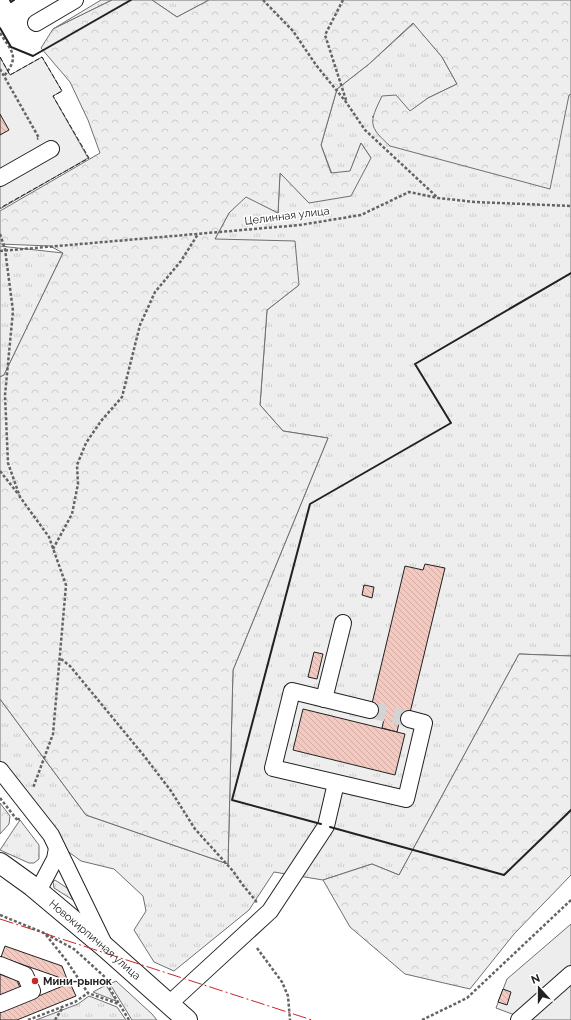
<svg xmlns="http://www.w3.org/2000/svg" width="571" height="1020" font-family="Raleway,sans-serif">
<defs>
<pattern id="grass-tufts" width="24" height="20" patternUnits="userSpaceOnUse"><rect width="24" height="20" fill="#eee"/><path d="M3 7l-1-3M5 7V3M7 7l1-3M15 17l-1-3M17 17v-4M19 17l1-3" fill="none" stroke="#ccc"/></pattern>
<pattern id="forest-crowns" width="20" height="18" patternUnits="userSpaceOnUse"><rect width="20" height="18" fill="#eee"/><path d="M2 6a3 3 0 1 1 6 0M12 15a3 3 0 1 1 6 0" fill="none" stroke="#ccc"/></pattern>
<pattern id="building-back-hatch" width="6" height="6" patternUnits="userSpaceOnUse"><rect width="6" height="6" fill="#f3c9c0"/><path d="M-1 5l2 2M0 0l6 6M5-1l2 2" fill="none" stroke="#d0aca5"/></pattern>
</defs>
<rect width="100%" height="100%" fill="#fff"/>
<g fill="url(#grass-tufts)" stroke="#6f6f6f">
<polygon points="101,0 112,0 53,29"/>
<polygon points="152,0 209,0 177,17"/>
<polygon points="414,23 442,57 457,84 428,98 410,112 396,96 372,117 571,94 571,656 519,654 399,875 372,864 323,880 274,872 249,910 174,971 154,962 134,930 146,911 143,896 114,869 81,861 66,850 46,819 0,761 0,699 86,815 228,864 233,670 328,438 283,431 260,405 267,310 299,285 215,239 229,213 246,196 278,213 280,172 309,203 371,158 361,143 350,172 332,174 321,145 337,89 369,64"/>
<polygon points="0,246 63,253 4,375 0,377"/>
<polygon points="20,820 39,845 39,859 34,863 29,863 0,850"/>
<polygon points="55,880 67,888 73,900 54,888 53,882"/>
<polygon points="116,981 152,1014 157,1020 132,1020 110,984"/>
<polygon points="106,985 116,1001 93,992"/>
<polygon points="89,996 117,1007 126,1020 36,1020 78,1004"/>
</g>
<g fill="url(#forest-crowns)" stroke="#6f6f6f">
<path d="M112 0H152L177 17 209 0H571V94L569 95 550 189 390 146C368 126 369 123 382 96L396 95 410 111 428 98 457 84 442 57 413 23 369 64 337 89 321 145 331 173 350 171 361 143 371 158 351 196 309 203 280 173 278 213 246 197 229 213 215 239 295 241 299 285 267 310 260 405 283 431 328 438 233 670 228 864 86 815 0 699V377L4 375 63 253 50 246 0 244V211L100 153 88 120 70 82 41 48 53 29Z"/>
<polygon points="519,654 571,656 571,875 514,934 470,989 405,974 350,927 323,880 372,864 399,875"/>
<polygon points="0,803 10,816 9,824 0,834"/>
</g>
<polygon fill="#eee" stroke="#6f6f6f" points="0,57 10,75 42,57 62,91 53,96 88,158 0,209"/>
<polygon fill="#ededed" stroke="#6f6f6f" points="571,924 571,1020 528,1020 496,1008 507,979"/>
<g fill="url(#building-back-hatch)" stroke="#222">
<polygon points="0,114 9,130 0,135"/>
<polygon points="425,564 445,568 407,725 399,723 397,732 382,728 384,719 369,716 405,566 423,570"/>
<polygon points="364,585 374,587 372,598 362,595"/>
<polygon points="314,652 323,654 317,679 308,677"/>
<polygon points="303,709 405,734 395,775 293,750"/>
<polygon points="5,946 62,966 67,979 60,982 58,977 1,957"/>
<polygon points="0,974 17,980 20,988 0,997"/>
<polygon points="70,983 76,996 17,1020 0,1020 0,1012"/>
<polygon points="503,989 511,992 507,1005 498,1002"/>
</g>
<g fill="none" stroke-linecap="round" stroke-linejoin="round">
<polyline stroke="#d3d3d3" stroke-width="16" stroke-dasharray="16 8" stroke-linecap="butt" points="370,710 409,719"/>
<defs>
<g id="minor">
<polyline points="36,23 75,0"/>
<polyline points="0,178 51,149"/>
<polyline points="324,699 343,623"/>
<polyline points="370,710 292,691 273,768 406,799 424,723 409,719"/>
<polyline points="0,770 51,835 104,944"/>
<polyline points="38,891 55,859 57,848"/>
<polyline points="0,965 25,975 32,991 0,1004"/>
<polyline points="170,1003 270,911 326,826 336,783"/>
<polyline points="519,1020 571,974"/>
</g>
<g id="major">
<path id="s1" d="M0 863 32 886 106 948 187 1020"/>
</g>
</defs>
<use href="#minor" stroke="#222" stroke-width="18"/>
<use href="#major" stroke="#222" stroke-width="22"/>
<g stroke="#646464" stroke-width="2.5" stroke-dasharray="3 2" stroke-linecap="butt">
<polyline points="263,0 293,31 316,65 346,102 365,130 438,198"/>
<polyline points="343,0 325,35 346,100"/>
<path d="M0 33C12 52 20 56 4 76"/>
<polyline points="0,69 39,138 37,139"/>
<polyline points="0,234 5,249 13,311 5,395 8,463 20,497 49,537 66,585 53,734 33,788"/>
<polyline points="0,251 300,225 361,215 409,192 438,198 475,202 571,206"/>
<polyline points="0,471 19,495"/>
<polyline points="53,549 72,514 78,484 77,465 86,443 101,421 122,397 140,325 155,292 181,261 198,234"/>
<polyline points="61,659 70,666 145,757 171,791 195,829 233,871 242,884 256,901 256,904"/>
<polyline points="0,798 18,821 19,818"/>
<polyline points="0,915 44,933 74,949 106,978 107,984 129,1020"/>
<polyline points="46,935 66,960 88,993 119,1004"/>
<polyline points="257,948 282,982 288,996 290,1020"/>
<polyline points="28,1020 75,1002 88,993"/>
<polyline points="55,1020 63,1007"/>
<polyline points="422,1020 467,998 571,900"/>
</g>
<use href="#minor" stroke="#fff" stroke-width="16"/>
<use href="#major" stroke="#fff" stroke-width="20"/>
<polyline stroke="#222" stroke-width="1" stroke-dasharray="5 2" stroke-linecap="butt" points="0,57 10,75 42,57 62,91 53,96 89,158 0,208"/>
<g stroke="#222" stroke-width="2">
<polyline points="10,0 11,2 14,0"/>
<polyline points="0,28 11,47 33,56 131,0"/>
<polyline points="321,824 232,800 310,504 451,423 415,364 571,273"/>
<polyline points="330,827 504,875 571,810"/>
</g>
<polyline stroke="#c62828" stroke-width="1" stroke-dasharray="14 3 2 3" stroke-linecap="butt" points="0,919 312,1020"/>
</g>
<circle fill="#c62828" stroke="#fff" stroke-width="1.5" cx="35" cy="981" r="4"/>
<g text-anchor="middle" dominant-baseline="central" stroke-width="3" stroke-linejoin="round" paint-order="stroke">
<g font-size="11" fill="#222" stroke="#fff">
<text transform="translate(287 216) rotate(-7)">Целинная улица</text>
<text stroke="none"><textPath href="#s1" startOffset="122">Новокирпичная улица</textPath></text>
</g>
<g font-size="11" font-weight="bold" fill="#222" stroke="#fff" text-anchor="start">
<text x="43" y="981">Мини-рынок</text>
</g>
</g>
<g transform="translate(539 988) rotate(339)" stroke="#ffffff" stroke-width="3" paint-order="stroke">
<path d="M0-3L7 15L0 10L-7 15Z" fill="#222222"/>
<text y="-6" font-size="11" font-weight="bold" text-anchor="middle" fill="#222222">N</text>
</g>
</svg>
